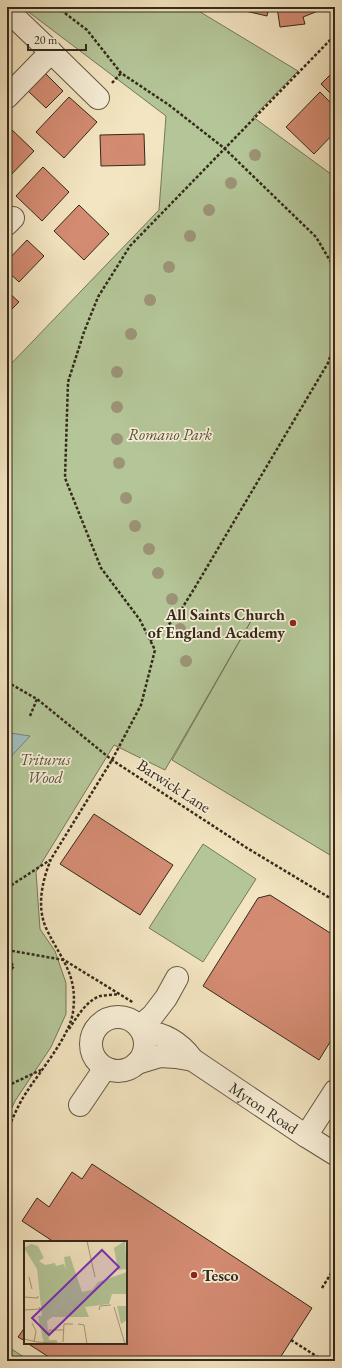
<svg xmlns="http://www.w3.org/2000/svg" width="342" height="1368" font-family="'EB Garamond',serif">
<rect width="100%" height="100%" fill="#f3e5c1"/>
<filter id="stains"><feTurbulence type="fractalNoise" baseFrequency=".005" numOctaves="4"/><feColorMatrix values="0 0 0 0 .2 0 0 0 0 .09 0 0 0 0 .02 0 0 0 .5 -.17"/></filter>
<radialGradient id="worn" r=".72"><stop offset=".6" stop-color="#630" stop-opacity="0"/><stop offset="1" stop-color="#630" stop-opacity=".3"/></radialGradient>
<g fill="#b4c698" stroke="#74785a">
<polygon points="22,7 192,7 298,71 253,117 335,177 335,858 172,760 251,621 165,770 114,745 36,872 40,929 55,951 66,983 66,1014 51,1047 15,1101 7,1119 7,368 159,210 166,116"/>
<polygon points="203,844 256,879 203,962 149,928"/>
<polygon points="7,1346 30,1361 7,1361"/>
</g>
<polygon fill="#a1bcbe" stroke="#75827d" points="7,732 10,733 30,736 7,761"/>
<g fill="#d38b72" stroke="#342a1c">
<polygon points="228,7 269,7 267,16"/>
<polygon points="277,7 328,7 303,17 305,24 280,27"/>
<polygon points="335,70 335,98 321,84"/>
<polygon points="44,72 63,91 46,108 27,90"/>
<polygon points="320,92 335,107 335,132 314,154 286,127"/>
<polygon points="69,97 97,122 64,158 36,132"/>
<polygon points="10,128 34,151 7,179 7,131"/>
<polygon points="144,134 145,165 101,166 100,135"/>
<polygon points="43,167 69,192 42,221 16,196"/>
<polygon points="79,205 109,234 84,260 54,231"/>
<polygon points="27,240 44,256 19,282 7,271 7,261"/>
<polygon points="7,291 19,302 7,314"/>
<polygon points="94,814 173,865 140,915 60,864"/>
<polygon points="270,895 335,936 335,1034 319,1060 203,986 258,898"/>
<polygon points="92,1164 312,1308 278,1361 55,1361 27,1343 126,1343 126,1242 54,1242 22,1221 37,1198 49,1207 72,1172 82,1179"/>
<polygon points="25,1327 25,1341 18,1337"/>
</g>
<g fill="none" stroke-linecap="round" stroke-linejoin="round">
<defs>
<g id="minor">
<polyline points="7,10 51,52 7,97"/>
<polyline points="51,52 98,98"/>
<polyline points="7,224 13,218"/>
<circle cx="118" cy="1044" r="27"/>
<polyline points="139,1027 153,1015 166,998 177,978"/>
<path id="s1" d="M142 1031C165 1034 179 1041 193 1060L306 1136 335 1154"/>
<polyline points="137,1063 160,1056 176,1057 193,1060"/>
<polyline points="80,1105 105,1068"/>
<polyline points="306,1136 335,1091"/>
</g>
</defs>
<use href="#minor" stroke="#645945" stroke-width="24"/>
<g stroke="#342a1c" stroke-width="2.5" stroke-dasharray="3 2" stroke-linecap="butt">
<polyline points="57,7 87,30 121,73 169,105 224,148 316,237 335,269"/>
<polyline points="112,83 121,73"/>
<polyline points="150,641 176,618 194,589 328,363 335,343"/>
<polyline points="7,682 37,699 112,760 247,848 335,901"/>
<polyline points="30,716 37,699"/>
<polyline points="7,888 50,860"/>
<polyline points="7,950 64,960 134,1003"/>
<polyline points="7,960 14,966 7,974"/>
<path d="M69 1029C77 1017 86 1001 100 996 106 995 113 995 119 994"/>
<polyline points="7,1086 41,1070"/>
<path d="M7 1131C13 1118 18 1105 26 1093 40 1071 70 1036 73 1012 78 975 62 961 47 930 36 908 42 881 51 859L112 760 141 705 155 650 140 620 101 568 65 478 68 382 84 332 98 297 130 246 335 35"/>
<polyline points="322,1288 335,1267"/>
<polyline points="291,1340 324,1361"/>
</g>
<use href="#minor" stroke="#f7eed7" stroke-width="22"/>
</g>
<g fill="#9c9477">
<circle cx="255" cy="155" r="6"/>
<circle cx="231" cy="183" r="6"/>
<circle cx="209" cy="210" r="6"/>
<circle cx="190" cy="236" r="6"/>
<circle cx="169" cy="267" r="6"/>
<circle cx="150" cy="300" r="6"/>
<circle cx="131" cy="334" r="6"/>
<circle cx="117" cy="372" r="6"/>
<circle cx="117" cy="407" r="6"/>
<circle cx="117" cy="439" r="6"/>
<circle cx="119" cy="463" r="6"/>
<circle cx="126" cy="498" r="6"/>
<circle cx="135" cy="526" r="6"/>
<circle cx="149" cy="549" r="6"/>
<circle cx="158" cy="573" r="6"/>
<circle cx="172" cy="599" r="6"/>
<circle cx="180" cy="629" r="6"/>
<circle cx="186" cy="661" r="6"/>
</g>
<g fill="#8f2418" stroke="#f7eed7" stroke-width="1.5">
<circle cx="293" cy="623" r="4"/>
<circle cx="194" cy="1275" r="4"/>
</g>
<g text-anchor="middle" dominant-baseline="central" stroke-width="3.5" stroke-linejoin="round" paint-order="stroke">
<g font-size="16" font-style="italic" fill="#54513b" stroke="#f7eed7">
<text x="170" y="434">Romano Park</text>
<text x="45" y="759">Triturus<tspan x="45" dy="18">Wood</tspan></text>
</g>
<g font-size="16" font-weight="bold" fill="#342a1c" stroke="#f7eed7" text-anchor="end">
<text x="285" y="614">All Saints Church<tspan x="285" dy="18">of England Academy</tspan></text>
<text x="202" y="1275" text-anchor="start">Tesco</text>
</g>
<g font-size="16" fill="#342a1c" stroke="#f7eed7">
<text transform="translate(174 786) rotate(33)">Barwick Lane</text>
<text stroke="none"><textPath href="#s1" startOffset="146">Myton Road</textPath></text>
</g>
</g>
<g transform="translate(24 1241)">
<rect width="103" height="103" fill="#f3e5c1"/>
<path d="M101 0 103 28 94 29 90 7ZM7 3 14 5 20 17 15 20 21 24 31 22 32 25 40 23 42 29 40 16 46 15 58 51 68 49 74 41 103 31V53H88L85 63 61 66 65 76H28L23 80 25 99H33V103H20L14 75H18L13 28 0 7ZM93 65H103V79L97 83Z" fill="#b4c698"/>
<path fill="none" stroke="#a79a7f" stroke-width="1" d="M63 0 71 36M5 36 8 48M0 56 14 57V55M90 66 101 103M0 69 16 68 15 66M75 69 76 65 87 64M8 82 12 90 10 101M54 83 60 84 63 103M25 94V89H40M0 98 13 101 49 103M39 101 40 83H49"/>
<path fill="#7b2cbf" fill-opacity="0.15" stroke="#7b2cbf" stroke-width="2" d="M78 9 95 26 25 94 8 77Z"/>
<rect width="103" height="103" fill="none" stroke="#342a1c" stroke-width="2"/>
</g>
<rect width="342" height="1368" fill="none" stroke="#f3e5c1" stroke-width="24"/>
<rect x="8" y="8" width="326" height="1352" fill="none" stroke="#342a1c" stroke-width="2"/>
<rect x="12" y="12" width="318" height="1344" fill="none" stroke="#342a1c"/>
<path d="M28 44v6h58v-6" fill="none" stroke="#342a1c" stroke-width="2"/>
<text x="34" y="44" font-size="12" fill="#342a1c" stroke="#f7eed7" stroke-width="3" paint-order="stroke">20 m</text>
<rect width="100%" height="100%" filter="url(#stains)"/>
<rect width="100%" height="100%" fill="url(#worn)"/>
</svg>
